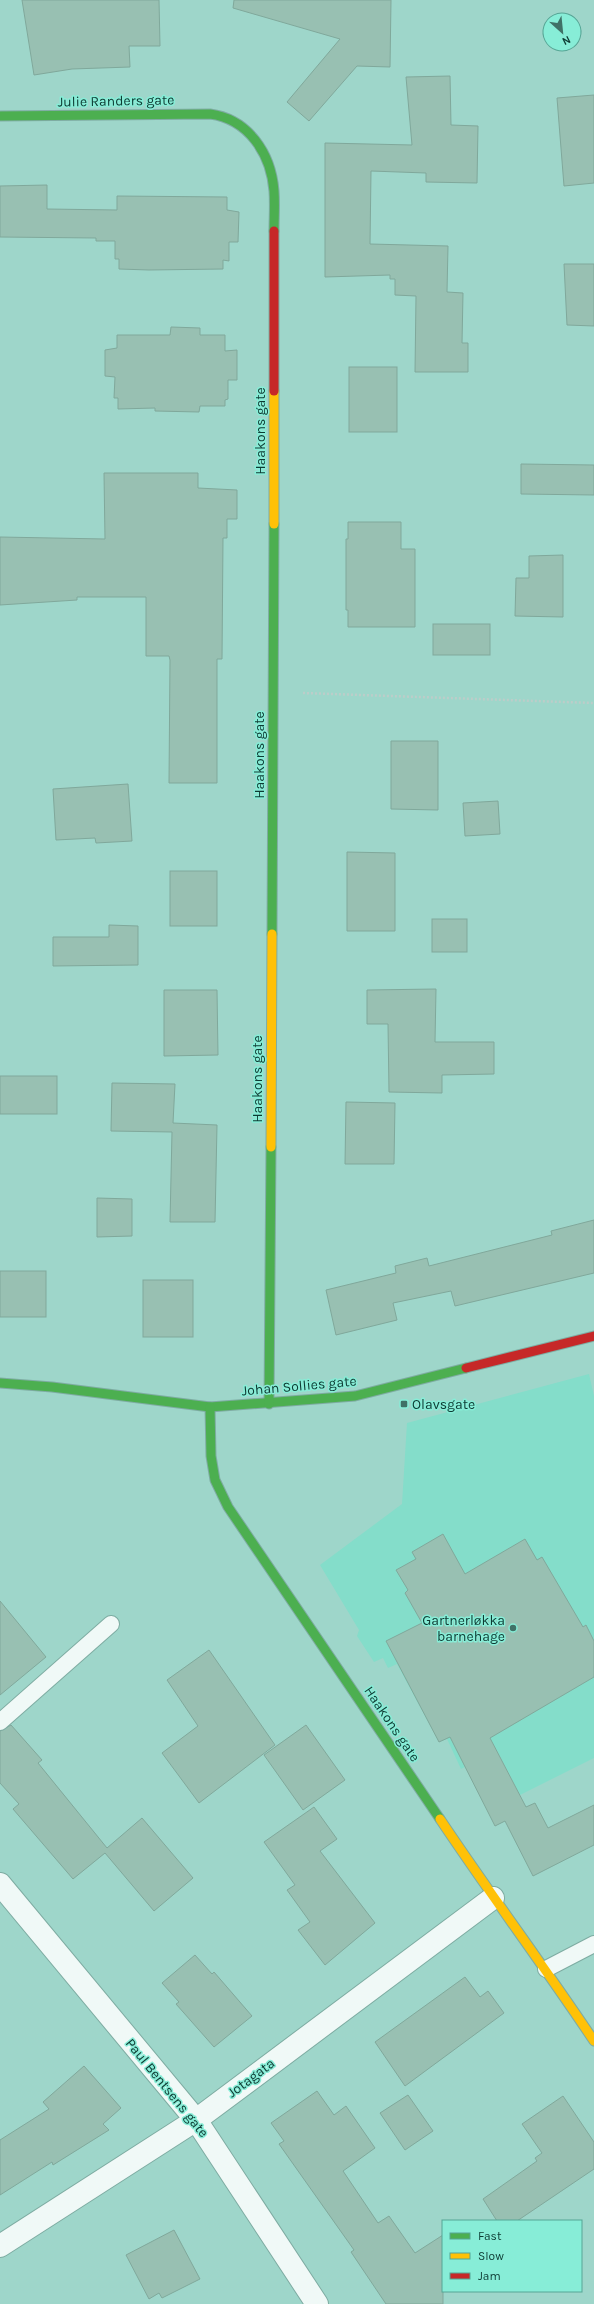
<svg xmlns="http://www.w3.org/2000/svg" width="594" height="2304" font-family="Karla,sans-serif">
<rect width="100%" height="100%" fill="#9ed6ca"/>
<polygon fill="#84ddca" points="589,1374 594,1396 594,1758 520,1795 497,1751 461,1769 447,1739 439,1742 397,1664 388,1668 383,1658 374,1662 357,1636 359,1630 320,1565 402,1504 407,1423"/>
<g fill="#98c0b2" stroke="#80a89b">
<polygon points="22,0 159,0 160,46 129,46 130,67 72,69 34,75"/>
<polygon points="234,0 391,0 390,67 357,66 309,121 287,102 340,39 233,8"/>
<polygon points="450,76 451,125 478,126 477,183 426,182 426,173 371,171 370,244 448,246 447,292 463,293 462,343 468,343 468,372 415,372 416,296 395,295 395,279 390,279 390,275 325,277 325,143 412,145 406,77"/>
<polygon points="594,95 594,183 564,186 557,98"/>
<polygon points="47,185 47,209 117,210 117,196 227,197 227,210 239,212 238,242 229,242 229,261 223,260 223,269 149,270 119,269 119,259 115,259 115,241 96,241 96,238 0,237 0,186"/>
<polygon points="564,264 594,264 594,326 567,325"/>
<polygon points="171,327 200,328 200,335 225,335 225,351 237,350 237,380 228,380 228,399 225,400 225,406 200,406 199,412 155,411 155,408 118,409 118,398 114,398 115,377 105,376 105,350 117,348 117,335 170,335"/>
<rect x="349" y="367" width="48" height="65"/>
<polygon points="521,464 594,465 594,495 521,494"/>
<polygon points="104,473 198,473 198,488 237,490 237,519 227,519 227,538 223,538 222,659 217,659 217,783 169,783 170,660 169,656 146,656 146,597 77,597 77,600 0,605 0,537 105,539"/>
<polygon points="348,522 401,522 401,549 415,549 415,627 348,627 348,610 346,610 346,539 348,539"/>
<polygon points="563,555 563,617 515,616 516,578 529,578 529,556"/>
<rect x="433" y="624" width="57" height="31"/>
<polygon points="391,741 438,741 438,810 391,809"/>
<polygon points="128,784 132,841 96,843 95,838 56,840 53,789"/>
<polygon points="498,801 500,834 465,836 463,803"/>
<polygon points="347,852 395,853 395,931 347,931"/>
<rect x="170" y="871" width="47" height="55"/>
<rect x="432" y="919" width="35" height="33"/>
<polygon points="109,925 138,926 138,965 53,966 53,937 109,937"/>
<polygon points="436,989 435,1042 494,1042 494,1074 442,1075 442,1093 389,1092 388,1024 367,1024 367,990"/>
<polygon points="164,990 217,990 218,1055 164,1056"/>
<rect x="0" y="1076" width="57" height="38"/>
<polygon points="112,1083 175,1084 173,1123 217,1125 215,1222 170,1222 172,1132 111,1131"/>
<polygon points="346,1102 395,1103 394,1164 345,1164"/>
<polygon points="97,1198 132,1199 132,1236 97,1237"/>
<polygon points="594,1220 594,1273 455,1306 451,1291 393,1303 397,1320 336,1335 326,1290 396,1273 395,1266 427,1258 429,1266 552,1235 551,1231"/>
<rect x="0" y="1271" width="46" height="46"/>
<rect x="143" y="1280" width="50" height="57"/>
<polygon points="443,1534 465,1574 525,1539 537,1560 542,1557 583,1627 586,1625 594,1641 594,1677 490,1738 526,1807 535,1803 548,1828 594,1805 594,1845 533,1876 505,1821 495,1826 450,1737 439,1742 386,1641 422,1623 405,1593 408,1590 396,1570 416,1559 412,1552"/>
<polygon points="0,1601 46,1657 0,1695"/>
<polygon points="209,1650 275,1745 199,1803 162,1753 198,1726 167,1680"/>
<polygon points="11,1725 42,1760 38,1763 107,1848 142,1818 193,1878 154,1911 105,1853 73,1879 13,1809 19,1804 0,1783 0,1731"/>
<polygon points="306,1725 345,1780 303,1810 264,1755"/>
<polygon points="314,1807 337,1839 320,1851 375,1923 325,1965 298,1930 310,1922 287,1890 295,1885 264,1842"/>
<polygon points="195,1955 212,1974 214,1972 252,2016 214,2047 176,2004 179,2002 162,1983"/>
<polygon points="465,1977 480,1997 488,1991 504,2013 405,2086 375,2042"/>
<polygon points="84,2066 121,2108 103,2124 109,2130 53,2165 52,2162 0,2195 0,2140 49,2109 43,2102"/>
<polygon points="317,2091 334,2115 346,2106 375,2148 343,2171 378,2223 389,2216 415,2253 443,2235 443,2304 386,2304 351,2252 354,2250 279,2144 284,2141 271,2123"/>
<polygon points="408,2095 433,2131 405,2150 380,2113"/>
<polygon points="563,2096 594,2142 594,2169 517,2221 497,2221 483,2199 537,2161 535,2158 542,2153 522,2124"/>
<polygon points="174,2230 200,2279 162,2298 159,2293 149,2299 126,2255"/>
</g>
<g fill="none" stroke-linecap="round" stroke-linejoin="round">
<defs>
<g id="lane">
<polyline points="0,1722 111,1624"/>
<polyline points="546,1969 594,1944"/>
</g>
<g id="street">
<polyline points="0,1884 196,2120 317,2304"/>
<polyline points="0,2246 196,2120 493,1898"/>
</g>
<g id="fast">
<path d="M0 116 210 114C248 119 271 153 274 191 275 204 274 218 274 231"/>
<polyline points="272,934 274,524"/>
<polyline points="0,1383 52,1387 210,1407 355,1396 466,1368"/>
<polyline points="269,1404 271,1147"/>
<polyline points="210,1407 211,1456 215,1480 228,1507 440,1819"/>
</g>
<g id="slow">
<polyline points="274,391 274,524"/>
<polyline points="271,1147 272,934"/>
<path d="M440 1819C490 1894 544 1966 594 2041"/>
</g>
<g id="jam">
<polyline points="274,231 274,391"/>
<polyline points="466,1368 594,1336"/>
</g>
</defs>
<use href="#lane" stroke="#7eaca2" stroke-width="18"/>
<use href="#street" stroke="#7eaca2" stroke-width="24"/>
<use href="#fast" stroke="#7eaca2" stroke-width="11"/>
<use href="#slow" stroke="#7eaca2" stroke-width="11"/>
<use href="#jam" stroke="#7eaca2" stroke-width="11"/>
<polyline stroke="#bccdc9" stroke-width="2.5" stroke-dasharray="2 2" stroke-linecap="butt" points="303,693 594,703"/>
<use href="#lane" stroke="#f0f9f7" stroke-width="16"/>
<use href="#street" stroke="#f0f9f7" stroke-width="22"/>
<use href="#fast" stroke="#4caf50" stroke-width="9"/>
<use href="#slow" stroke="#ffc107" stroke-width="9"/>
<use href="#jam" stroke="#c62828" stroke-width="9"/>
</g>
<g fill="#407167" stroke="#87edd7" stroke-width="1.5">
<rect x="400" y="1400" width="8" height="8" rx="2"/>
<circle cx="513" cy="1628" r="4"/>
</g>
<g text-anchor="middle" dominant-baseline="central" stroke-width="3" stroke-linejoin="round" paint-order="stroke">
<g font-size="14" fill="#0d3a32" stroke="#87edd7">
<text transform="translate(116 101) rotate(-1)">Julie Randers gate</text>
<text transform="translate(260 431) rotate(-90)">Haakons gate</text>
<text transform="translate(259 755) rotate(-90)">Haakons gate</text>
<text transform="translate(257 1079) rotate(-90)">Haakons gate</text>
<text transform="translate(299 1386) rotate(-5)">Johan Sollies gate</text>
<text transform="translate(392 1724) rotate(56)">Haakons gate</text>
<text transform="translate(251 2078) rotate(-37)">Jotagata</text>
<text transform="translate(167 2088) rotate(51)">Paul Bentsens gate</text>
</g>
<g font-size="14" fill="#0d3a32" stroke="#87edd7" text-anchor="start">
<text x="412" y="1404">Olavsgate</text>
<text x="505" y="1620" text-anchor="end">Gartnerløkka<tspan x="505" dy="16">barnehage</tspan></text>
</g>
</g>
<rect x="442" y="2220" width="140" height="72" fill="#87edd7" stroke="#56a595"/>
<rect x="450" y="2233" width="20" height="6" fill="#4caf50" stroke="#56a595"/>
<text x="478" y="2240" font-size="12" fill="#0d3a32">Fast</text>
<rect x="450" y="2253" width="20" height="6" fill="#ffc107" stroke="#56a595"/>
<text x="478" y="2260" font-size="12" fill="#0d3a32">Slow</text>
<rect x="450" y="2273" width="20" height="6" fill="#c62828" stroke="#56a595"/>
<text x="478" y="2280" font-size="12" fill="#0d3a32">Jam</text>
<g transform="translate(562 32) rotate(153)"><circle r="19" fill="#87edd7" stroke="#56a595"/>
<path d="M0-3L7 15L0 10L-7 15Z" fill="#407167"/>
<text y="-6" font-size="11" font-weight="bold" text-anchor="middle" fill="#0d3a32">N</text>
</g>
</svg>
